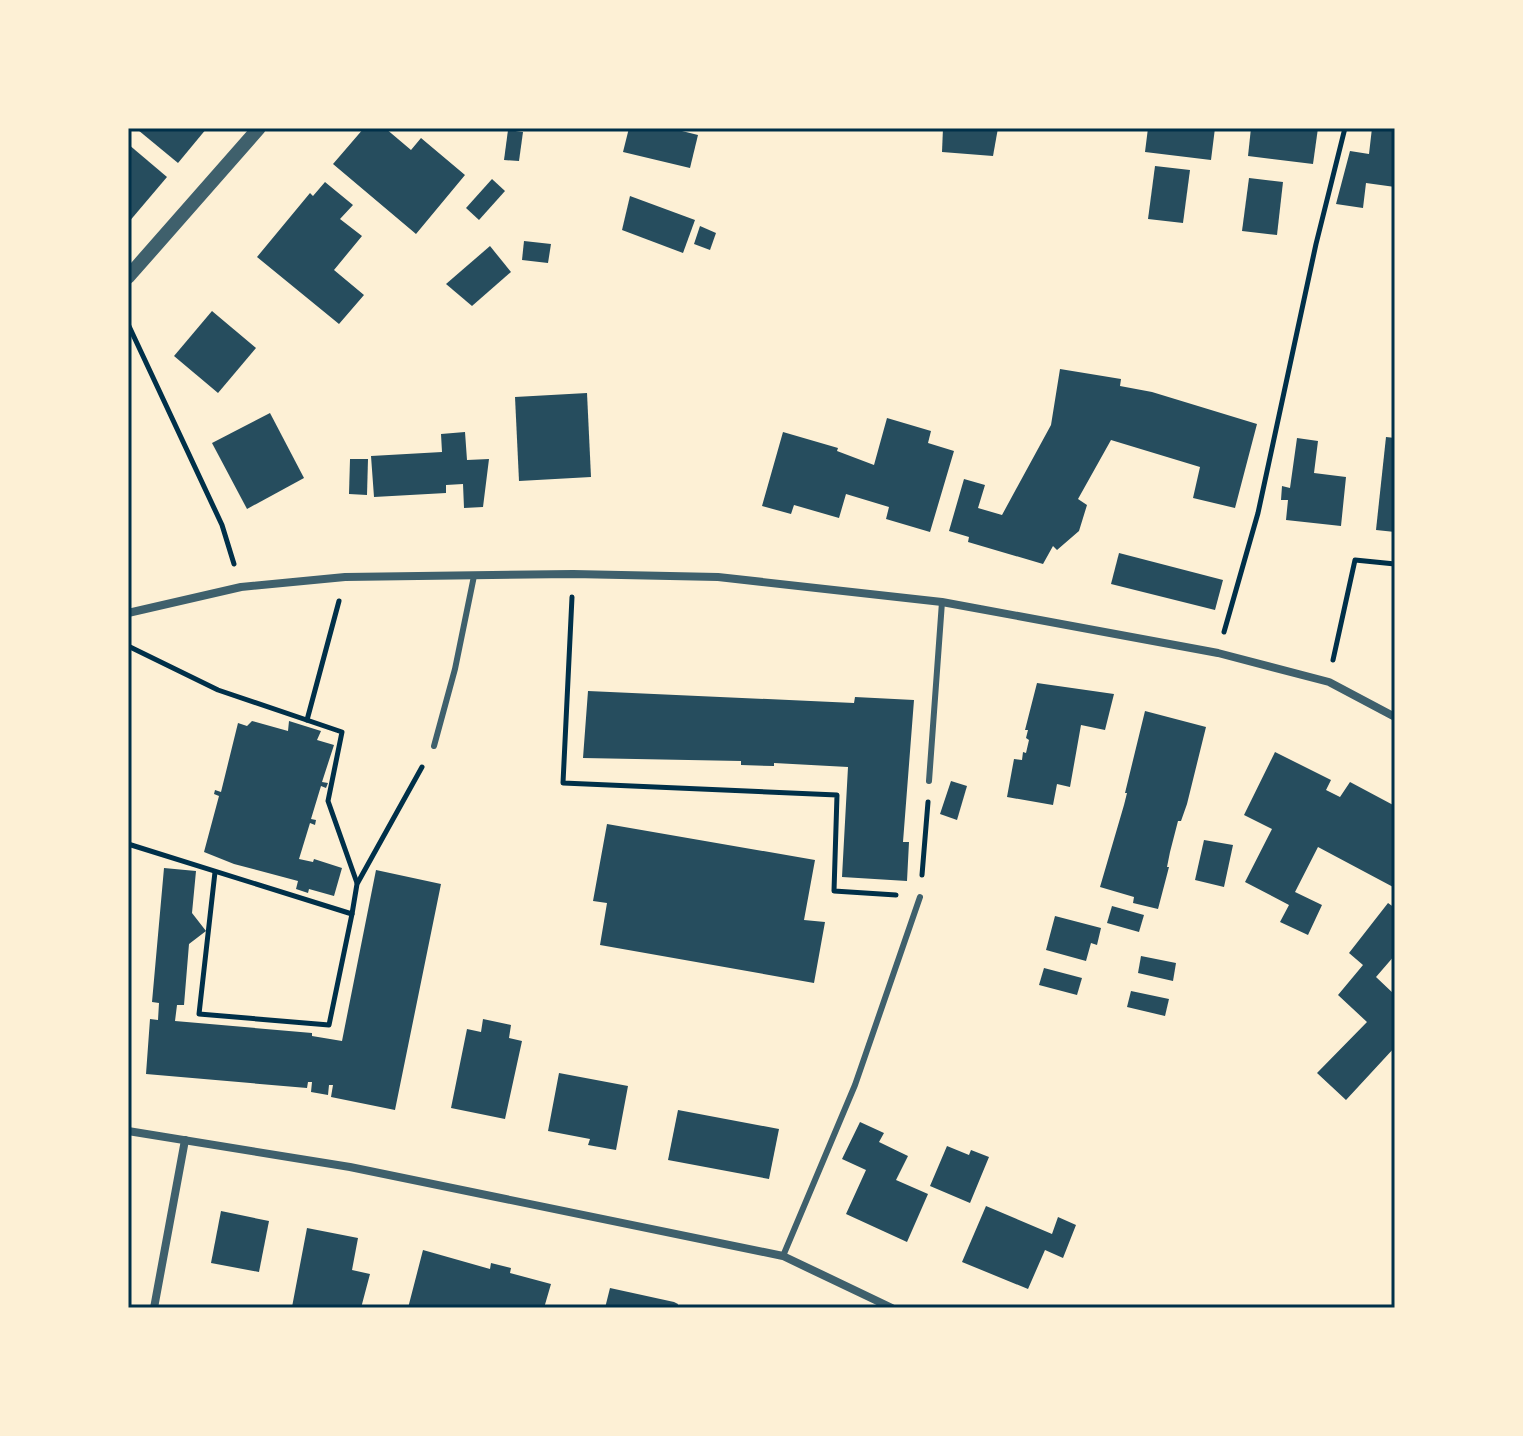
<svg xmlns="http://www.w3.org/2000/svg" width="1523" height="1436" font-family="'Archivo Narrow',sans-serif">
<rect width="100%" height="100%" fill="#fdf0d5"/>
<g fill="#264d5e">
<polygon points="140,128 207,128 178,163 138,130"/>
<polygon points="364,128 385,128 411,150 421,138 465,175 416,234 333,164"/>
<polygon points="629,128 670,128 698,135 690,168 623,152"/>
<polygon points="943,128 998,128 993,156 942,152"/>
<polygon points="1148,128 1215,128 1211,160 1145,152"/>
<polygon points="1251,128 1318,128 1313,164 1248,156"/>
<polygon points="1372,128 1395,128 1395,187 1366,183 1363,208 1336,204 1350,151 1369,154"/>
<polygon points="508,130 523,132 519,161 504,160"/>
<polygon points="128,144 167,177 128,223"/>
<polygon points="1155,166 1190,170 1183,223 1148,219"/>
<polygon points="1249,178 1283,182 1277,235 1242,231"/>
<polygon points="492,179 505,191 479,220 466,208"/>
<polygon points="325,182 353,205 340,219 362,236 334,270 364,295 339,324 257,257 310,193 313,196"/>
<polygon points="630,196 695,220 683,253 622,230"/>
<polygon points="700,226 716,233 710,250 694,244"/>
<polygon points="524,241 551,244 548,263 522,260"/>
<polygon points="490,246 511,272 472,306 446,284"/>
<polygon points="212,311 256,348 218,393 174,356"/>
<polygon points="1060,369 1121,379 1120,386 1152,392 1257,424 1235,508 1193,498 1200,467 1111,440 1078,499 1087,505 1079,531 1057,550 1053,546 1043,564 968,542 969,537 949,531 964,479 985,485 978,508 1002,515 1051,425"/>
<polygon points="587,393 591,477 519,481 515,397"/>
<polygon points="270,413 304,478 247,509 212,443"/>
<polygon points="887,418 931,431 928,443 954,451 930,532 886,519 889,507 846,494 839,518 794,505 791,514 762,506 783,432 838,448 837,451 874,465"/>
<polygon points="465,432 467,460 489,459 483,507 464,508 463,484 446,485 446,493 374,497 371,456 442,452 441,434"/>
<polygon points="1386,437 1395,438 1395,532 1376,530"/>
<polygon points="1297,438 1318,441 1314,473 1346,477 1341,526 1286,520 1288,500 1281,500 1282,486 1290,488"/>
<polygon points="350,459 368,459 367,495 349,494"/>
<polygon points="1119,553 1223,580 1215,610 1111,584"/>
<polygon points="1037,683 1114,694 1105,730 1081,725 1070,787 1057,784 1053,805 1007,797 1014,759 1022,760 1023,752 1026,753 1029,740 1026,738 1028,730 1025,730"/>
<polygon points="588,691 854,703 855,697 914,700 903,842 909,842 907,881 842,877 848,767 774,763 774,766 741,765 741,761 583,758"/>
<polygon points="1145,711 1206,727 1187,804 1181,821 1178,821 1170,852 1167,867 1169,867 1158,909 1133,903 1134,897 1100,887 1124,805 1127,793 1125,793"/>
<polygon points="252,721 288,731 289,721 321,731 317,740 334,745 322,782 328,783 326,788 321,786 311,819 316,820 315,825 310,823 299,859 313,862 314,859 342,868 334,896 309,889 308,893 296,889 298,881 234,864 204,852 219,796 214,794 215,790 221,792 238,723 247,726"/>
<polygon points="1275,752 1331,780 1326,790 1340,797 1350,782 1395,806 1395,888 1318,847 1295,892 1322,905 1308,935 1280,922 1289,905 1245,882 1272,829 1244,815"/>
<polygon points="951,781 967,786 957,820 940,814"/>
<polygon points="607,824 815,860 804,920 825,922 814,983 600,945 607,903 593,901"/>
<polygon points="1204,840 1233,845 1224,887 1195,880"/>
<polygon points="164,868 196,871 192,913 206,931 189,944 184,1005 177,1005 175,1021 312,1033 312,1036 342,1041 376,870 441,884 395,1110 331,1097 333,1085 329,1085 328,1095 311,1092 312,1082 308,1082 307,1088 146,1074 150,1019 158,1020 159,1003 152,1002"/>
<polygon points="1388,903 1395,908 1395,955 1376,977 1395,995 1395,1047 1346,1100 1317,1073 1367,1022 1338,995 1363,965 1349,953"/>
<polygon points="1112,906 1144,915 1139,932 1107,923"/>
<polygon points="1055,916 1101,928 1097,945 1091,943 1086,961 1046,950"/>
<polygon points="1141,956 1176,963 1173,981 1138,973"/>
<polygon points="1044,968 1082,978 1077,995 1039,985"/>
<polygon points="1131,991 1169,999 1165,1016 1127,1007"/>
<polygon points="483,1019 511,1025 509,1038 522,1041 505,1119 451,1108 467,1029 481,1032"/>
<polygon points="559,1073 628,1086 616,1150 588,1145 590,1139 548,1131"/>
<polygon points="678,1110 779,1129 769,1179 668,1160"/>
<polygon points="860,1122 884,1133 879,1142 908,1156 896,1180 928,1194 907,1242 846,1214 866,1170 842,1159"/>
<polygon points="947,1146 969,1155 971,1150 989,1157 970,1203 930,1186"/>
<polygon points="986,1206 1052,1234 1058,1217 1076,1225 1063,1258 1045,1250 1028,1289 962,1262"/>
<polygon points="221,1211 269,1221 259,1272 211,1263"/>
<polygon points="307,1228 358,1238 352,1270 370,1274 361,1308 292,1307"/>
<polygon points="423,1250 490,1269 491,1263 511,1268 510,1273 551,1284 544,1308 408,1308"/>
<polygon points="610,1288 674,1302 678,1304 677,1308 605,1308"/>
</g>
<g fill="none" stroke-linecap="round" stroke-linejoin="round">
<g stroke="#003049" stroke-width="5">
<polyline points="128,324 222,525 234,564"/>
<polyline points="572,597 563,783 837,795 834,891 896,895"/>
<polyline points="1224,632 1258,513 1316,244 1345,128"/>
<polyline points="128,646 218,690 342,732 328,801 357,883"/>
<polyline points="1333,660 1355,560 1395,564"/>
<polyline points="307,720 339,601"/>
<polyline points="128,844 352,914 357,884 422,767"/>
<polyline points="215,872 199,1014 329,1025 352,914"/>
<polyline points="922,875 928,802"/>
</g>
<g stroke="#3f606c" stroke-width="6">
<polyline points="434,746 455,669 474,576"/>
<polyline points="929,781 942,602"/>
<polyline points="783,1256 855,1085 920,897"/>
</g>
<g stroke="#3f606c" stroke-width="8">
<polyline points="128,613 241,587 345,577 573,574 718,577 942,602 1218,653 1329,682 1395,717"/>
<polyline points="128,1131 350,1167 783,1256 892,1308"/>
<polyline points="154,1308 185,1140"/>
</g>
<polyline stroke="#3f606c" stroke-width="14" points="128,277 259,128"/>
</g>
<rect width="1523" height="1436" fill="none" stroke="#fdf0d5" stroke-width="260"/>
<rect x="130" y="130" width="1263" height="1176" fill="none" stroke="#003049" stroke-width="3"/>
</svg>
